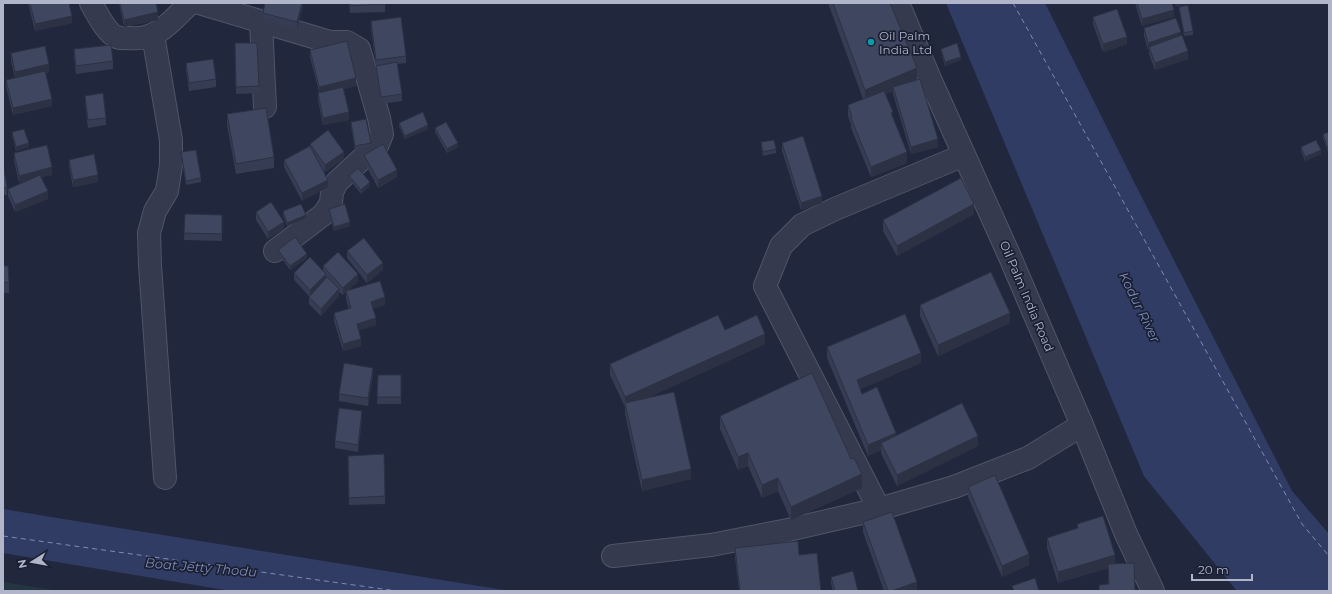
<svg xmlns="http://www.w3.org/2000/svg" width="1332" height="594" font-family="Montserrat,sans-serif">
<rect width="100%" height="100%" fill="#21283e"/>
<polygon fill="#23363f" points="3,582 60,591 3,591"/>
<g fill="#313c64">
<polygon points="946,3 1045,3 1134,182 1292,491 1329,534 1329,591 1237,591 1144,476"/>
<polygon points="3,509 51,517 510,591 231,591 3,553"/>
</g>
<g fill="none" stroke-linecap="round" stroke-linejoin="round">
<g stroke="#7d8bb8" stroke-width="1" stroke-dasharray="5 4" stroke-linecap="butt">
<polyline points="1013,3 1302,524 1329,556"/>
<polyline points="3,536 397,591"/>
</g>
<defs>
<g id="minor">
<path d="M91 3C96 12 107 34 117 37 120 39 125 38 129 38 155 41 169 24 186 7L188 3"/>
<polyline points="199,3 330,42 347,42 359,49 379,118 382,134 378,144 337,182 332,192 331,203 324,214 275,251"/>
<polyline points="898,3 930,79 1010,257 1082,425 1126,534 1153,591"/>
<polyline points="261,22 265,107"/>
<polyline points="153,35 171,140 171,165 167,191 155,211 149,233 150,265 165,478"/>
<polyline points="879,509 765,286 781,246 802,225 835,209 964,155"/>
<polyline points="613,556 711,545 788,530 879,509 954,487 1028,458 1082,425"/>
</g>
</defs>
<use href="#minor" stroke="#505568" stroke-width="24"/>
<use href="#minor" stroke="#353a4e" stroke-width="22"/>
</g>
<g fill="#363c53">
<polygon points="28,3 69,3 72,23 35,31"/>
<polygon points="119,3 156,3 158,20 124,27"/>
<polygon points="303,3 303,5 297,29 263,20 263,13"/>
<polygon points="349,3 385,3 385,12 350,13"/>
<polygon points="828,3 890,3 917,80 938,147 911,154 893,94 893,91 886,94 907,163 871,177 851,128 851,124 848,116 848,105 863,99"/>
<polygon points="1135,3 1172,3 1174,17 1142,26"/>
<polygon points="1179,7 1193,31 1193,35 1184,36 1179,10"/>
<polygon points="1093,17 1127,44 1103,52 1093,24"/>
<polygon points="371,21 406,56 406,63 397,64 402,94 402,101 381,104 376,73 376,66 371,29"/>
<polygon points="1144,28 1181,36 1188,59 1155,70 1149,54 1149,50 1148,50 1144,36"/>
<polygon points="74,49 113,61 113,69 76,74 74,57"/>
<polygon points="941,49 961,60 945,66 941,52"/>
<polygon points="310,50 356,86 344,89 349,120 323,125 318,100 318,93 319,92 310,57"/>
<polygon points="235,51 259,86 259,93 236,94"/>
<polygon points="11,53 49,72 46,73 52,106 13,115 6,87 6,80 15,78 11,61"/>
<polygon points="186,63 216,79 216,87 189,91 186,70"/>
<polygon points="85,96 106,118 106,125 88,128 85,103"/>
<polygon points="227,114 274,157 274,168 236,174 227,125"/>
<polygon points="351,122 371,143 371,147 355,150 351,126"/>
<polygon points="399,123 428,129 405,139 399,126"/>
<polygon points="435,128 458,147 447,153 435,132"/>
<polygon points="12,132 29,147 16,151 12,136"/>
<polygon points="1329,132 1329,152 1328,152 1323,138 1323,134"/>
<polygon points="761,142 776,149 776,153 763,156 761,146"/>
<polygon points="782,143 822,203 801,210 782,151"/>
<polygon points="310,144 344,159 325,172 322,169 328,187 302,201 284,167 284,160 310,147"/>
<polygon points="1301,147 1321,154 1305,161 1301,151"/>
<polygon points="181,152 201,178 201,182 186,185 181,156"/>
<polygon points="14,153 52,175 41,177 48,199 15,212 8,196 8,189 24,182 19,183 14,161"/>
<polygon points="364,155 397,177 378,188 364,162"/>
<polygon points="69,160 98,182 73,187 69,167"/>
<polygon points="3,164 7,187 7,195 3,195"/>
<polygon points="349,176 370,186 361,194 349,179"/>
<polygon points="329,209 350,226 334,231 329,213"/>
<polygon points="283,211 306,218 287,226 283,215"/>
<polygon points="256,212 284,229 268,239 256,220"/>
<polygon points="185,214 222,215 222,241 184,240"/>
<polygon points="974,214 897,256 883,231 883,220"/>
<polygon points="278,250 307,258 290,270 278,253"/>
<polygon points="347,251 383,270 367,283 347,258"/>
<polygon points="3,266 9,282 9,293 3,293"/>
<polygon points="323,266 358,282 347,291 385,305 373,308 376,325 359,330 361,346 343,351 334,321 334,313 349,309 346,299 346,292 343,295 339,292 339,296 321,316 309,304 309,296 294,280 294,273 323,271"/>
<polygon points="920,305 1010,323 938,356 920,316"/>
<polygon points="725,330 765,344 647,398 691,479 642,491 625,414 625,407 610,375 610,364"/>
<polygon points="827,347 921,363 860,389 862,394 896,435 978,446 897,486 881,453 881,450 868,456 827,358"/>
<polygon points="373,375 368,406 339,401 339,394"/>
<polygon points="378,375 401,375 401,404 377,404"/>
<polygon points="720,416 862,488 791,520 778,491 762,498 748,466 738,470 720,429"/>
<polygon points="362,419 358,452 335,448 335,441"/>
<polygon points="348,463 385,496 385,504 349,505"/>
<polygon points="968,487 1029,565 1002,577 968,497"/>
<polygon points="863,522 917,591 884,591 863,532"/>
<polygon points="1077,524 1115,564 1134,563 1108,584 1108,568 1058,583 1047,548 1047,538 1077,529"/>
<polygon points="735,548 799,555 821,591 739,591 735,558"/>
<polygon points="831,577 858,591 833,591 831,584"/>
</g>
<g fill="#2c3143">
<polygon points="302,3 303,3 303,5 297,29 297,22"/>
<polygon points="1175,3 1193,3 1175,7"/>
<polygon points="1174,10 1174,17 1142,26 1142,19"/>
<polygon points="158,12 158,20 124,27 124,20"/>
<polygon points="72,16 72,23 35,31 35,24"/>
<polygon points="1181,32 1181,39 1149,47 1149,50 1148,50 1148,43"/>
<polygon points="1127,37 1127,44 1103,52 1103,44"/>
<polygon points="1188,51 1188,59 1155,70 1155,63"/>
<polygon points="961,57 961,60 945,66 945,62"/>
<polygon points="49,64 49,72 15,79 15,72"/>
<polygon points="917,68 917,81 893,87 893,91 865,103 865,90"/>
<polygon points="356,78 356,86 319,95 319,87"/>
<polygon points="52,99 52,106 13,115 13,108"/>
<polygon points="349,112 349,120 323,125 323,118"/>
<polygon points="428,125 428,129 405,139 405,136"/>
<polygon points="938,139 938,147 911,154 911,147"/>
<polygon points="29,143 29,147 16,151 16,147"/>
<polygon points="458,143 458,147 447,153 447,149"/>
<polygon points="1321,150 1321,154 1305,161 1305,157"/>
<polygon points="344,152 344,159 325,172 325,165"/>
<polygon points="907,152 907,163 871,177 871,167"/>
<polygon points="52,167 52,175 19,183 19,176"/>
<polygon points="397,170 397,177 378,188 378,180"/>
<polygon points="98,175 98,182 73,187 73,180"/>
<polygon points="328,180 328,187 302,201 302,193"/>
<polygon points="370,182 370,186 361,194 361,190"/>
<polygon points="48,191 48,199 15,212 15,205"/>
<polygon points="822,196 822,203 801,210 801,203"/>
<polygon points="974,204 974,214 897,256 897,246"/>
<polygon points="306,215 306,218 287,226 287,223"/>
<polygon points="284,222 284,229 268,239 268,232"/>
<polygon points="350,222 350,226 334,231 334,227"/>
<polygon points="307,254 307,258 290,270 290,266"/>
<polygon points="383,263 383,270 367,283 367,275"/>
<polygon points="326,274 326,282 310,297 310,290"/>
<polygon points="358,274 358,282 343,295 343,288"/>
<polygon points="339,289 339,296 321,316 321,309"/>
<polygon points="385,297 385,305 371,309 371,302"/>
<polygon points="1010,313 1010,323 938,356 938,345"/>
<polygon points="376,318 376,325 357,331 357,324"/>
<polygon points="765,334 765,344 626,408 625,397"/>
<polygon points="361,339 361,346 343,351 343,344"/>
<polygon points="921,353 921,363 857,391 857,380"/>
<polygon points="373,368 373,375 368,406 368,398"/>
<polygon points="362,411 362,419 358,452 358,445"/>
<polygon points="896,433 896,443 881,443 881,450 868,456 868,445"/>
<polygon points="978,436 978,446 897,486 897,475"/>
<polygon points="748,453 748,466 738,470 738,457"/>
<polygon points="691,469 691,479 642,491 642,480"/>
<polygon points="862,474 862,488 791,520 791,507"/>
<polygon points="778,478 778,491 762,498 762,485"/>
<polygon points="1029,554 1029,565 1002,577 1002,566"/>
<polygon points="1115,555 1115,566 1058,583 1058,572"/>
<polygon points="917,582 917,591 891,591"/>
</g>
<g fill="#3f4660" stroke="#2c3143">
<polygon points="30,3 69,3 72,16 35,24"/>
<polygon points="120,3 156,3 158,12 124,20"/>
<polygon points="265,3 302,3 297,22 263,13"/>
<polygon points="350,3 385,3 385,4 350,6"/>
<polygon points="833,3 890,3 917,68 865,90"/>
<polygon points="1137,3 1172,3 1174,10 1142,19"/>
<polygon points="1188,5 1193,31 1184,33 1179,7"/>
<polygon points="1117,9 1127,37 1103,44 1093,17"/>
<polygon points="401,17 406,56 376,60 371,21"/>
<polygon points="1176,18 1181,32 1148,43 1144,28"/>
<polygon points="1182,35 1188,51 1155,63 1149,47"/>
<polygon points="347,41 356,78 319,87 310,50"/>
<polygon points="235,43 257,43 259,86 236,87"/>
<polygon points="957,43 961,57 945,62 941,49"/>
<polygon points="111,45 113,61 76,66 74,49"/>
<polygon points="45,46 49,64 15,72 11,53"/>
<polygon points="213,59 216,79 189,83 186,63"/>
<polygon points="397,62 402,94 381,97 376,66"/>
<polygon points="45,71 52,99 13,108 6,80"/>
<polygon points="920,79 938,139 911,147 893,87"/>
<polygon points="343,87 349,112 323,118 318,93"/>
<polygon points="884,91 893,112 891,113 907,152 871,167 851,118 852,117 848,105"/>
<polygon points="103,93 106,118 88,120 85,96"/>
<polygon points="266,108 274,157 236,164 227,114"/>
<polygon points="423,112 428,125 405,136 399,123"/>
<polygon points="366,119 371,143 355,146 351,122"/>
<polygon points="446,122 458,143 447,149 435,128"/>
<polygon points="24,129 29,143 16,147 12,132"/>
<polygon points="328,130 344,152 325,165 310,144"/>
<polygon points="1329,132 1329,148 1328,149 1323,134"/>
<polygon points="803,136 822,196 801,203 782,143"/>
<polygon points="774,140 776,149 763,152 761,142"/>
<polygon points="1316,140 1321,150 1305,157 1301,147"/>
<polygon points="383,144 397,170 378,180 364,155"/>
<polygon points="47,145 52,167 19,176 14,153"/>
<polygon points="310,146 328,180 302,193 284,160"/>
<polygon points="196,150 201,178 186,181 181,152"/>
<polygon points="94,154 98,175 73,180 69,160"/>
<polygon points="3,164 7,187 3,188"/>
<polygon points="358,168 370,182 361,190 349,176"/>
<polygon points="40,175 48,191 15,205 8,189"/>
<polygon points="961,178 974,204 897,246 883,220"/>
<polygon points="271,202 284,222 268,232 256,212"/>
<polygon points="301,204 306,215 287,223 283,211"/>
<polygon points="345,204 350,222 334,227 329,209"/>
<polygon points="185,214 222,215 222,234 184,233"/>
<polygon points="295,237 307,254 290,266 278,250"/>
<polygon points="364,238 383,263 367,275 347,251"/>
<polygon points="338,252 358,274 343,288 323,266"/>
<polygon points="310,257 326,274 310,290 294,273"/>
<polygon points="3,266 8,266 9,282 3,283"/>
<polygon points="991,272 1010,313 938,345 920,305"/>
<polygon points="327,277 339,289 321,309 309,297"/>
<polygon points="380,281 385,297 371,302 376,318 357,324 361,339 343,344 334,313 351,308 346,291"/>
<polygon points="905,314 921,353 857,380 862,394 877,387 896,433 868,445 827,347"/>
<polygon points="718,315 725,330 757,315 765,334 625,397 610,364"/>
<polygon points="344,363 373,368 368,398 339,394"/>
<polygon points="812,373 851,459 854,458 862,474 791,507 778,478 762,485 748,453 738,457 720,416"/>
<polygon points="378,375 401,375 401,397 377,397"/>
<polygon points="674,392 691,469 642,480 625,403"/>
<polygon points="962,403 978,436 897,475 881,443"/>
<polygon points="339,408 362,411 358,445 335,441"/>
<polygon points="384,454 385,496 349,498 348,456"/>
<polygon points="995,475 1029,554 1002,566 968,487"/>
<polygon points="892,512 917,582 891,591 888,591 863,522"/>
<polygon points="1103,516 1115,555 1058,572 1047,538 1078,528 1077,524"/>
<polygon points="798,541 799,555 817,553 821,591 740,591 735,548"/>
<polygon points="1134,563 1135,591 1099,591 1099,585 1109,584 1108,564"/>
<polygon points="853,571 858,591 835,591 831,577"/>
<polygon points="1035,578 1039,591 1014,591 1012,586"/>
<polygon points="916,589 916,591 908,591"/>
</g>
<circle fill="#0f9aa8" stroke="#1a1f32" stroke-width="1.5" cx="871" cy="42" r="4"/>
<g text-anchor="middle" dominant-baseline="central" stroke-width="3.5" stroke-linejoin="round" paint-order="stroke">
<g font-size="12" fill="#b0b5c9" stroke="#1a1f32" text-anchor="start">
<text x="879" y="35">Oil Palm<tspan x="879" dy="14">India Ltd</tspan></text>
</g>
<g font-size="12" fill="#b0b5c9" stroke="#1a1f32">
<text transform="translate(1027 296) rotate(67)">Oil Palm India Road</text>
</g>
<g font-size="13" font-style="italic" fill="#7d8bb8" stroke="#1a1f32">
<text transform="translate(1140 307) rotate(64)">Kodur River</text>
<text transform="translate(201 567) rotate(5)">Boat Jetty Thodu</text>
</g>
</g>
<rect width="1332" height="594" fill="none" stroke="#b0b5c9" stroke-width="8"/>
<g transform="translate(32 562) rotate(259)" stroke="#1a1f32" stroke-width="3" paint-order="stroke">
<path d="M0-3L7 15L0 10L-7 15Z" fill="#b0b5c9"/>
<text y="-6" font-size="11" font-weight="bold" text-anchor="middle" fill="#b0b5c9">N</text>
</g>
<path d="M1192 574v6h60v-6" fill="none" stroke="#b0b5c9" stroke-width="2"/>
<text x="1198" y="574" font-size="12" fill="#b0b5c9" stroke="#1a1f32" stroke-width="3" paint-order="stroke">20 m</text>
</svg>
